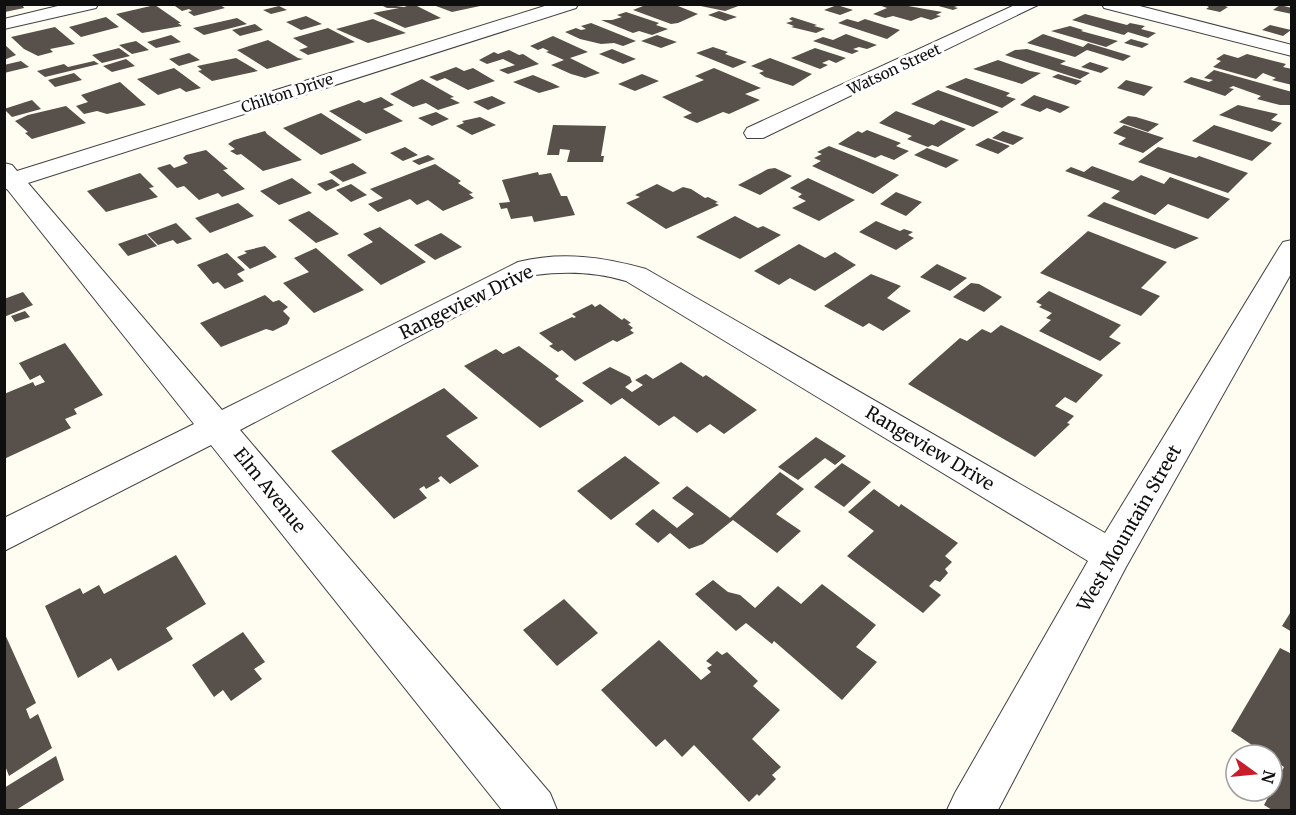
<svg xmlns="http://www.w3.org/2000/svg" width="1296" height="815" font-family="Merriweather,serif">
<rect width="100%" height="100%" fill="#fffcf1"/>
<g fill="#58504a">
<polygon points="13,4 22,4 24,8 5,12 4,6"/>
<polygon points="182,4 218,4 225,8 194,16 188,12 192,11 189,9 182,11 175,6"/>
<polygon points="379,4 404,7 413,4 441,18 405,28 373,13 399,8 387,8"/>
<polygon points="442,4 475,4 480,6 452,12 436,6"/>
<polygon points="648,4 673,4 698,14 678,23 671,24 633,10"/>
<polygon points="691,4 741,4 741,5 725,11"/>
<polygon points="876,4 897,4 942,12 936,15 941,16 931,20 921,17 911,21 893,16 885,18 873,14 887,8"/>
<polygon points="964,4 954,7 958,8 953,10 935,5"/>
<polygon points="1203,4 1228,4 1225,6 1228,7 1220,12 1206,9 1209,7"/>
<polygon points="155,5 181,23 178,23 182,26 142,33 116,14"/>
<polygon points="837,5 853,10 840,15 824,10"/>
<polygon points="1280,5 1292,8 1292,14 1273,10"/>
<polygon points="279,6 287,10 271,14 263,10"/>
<polygon points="719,11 737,17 725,21 708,15"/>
<polygon points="626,12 659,23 656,25 668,29 652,35 639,31 633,33 601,20 612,20 622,17 617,15"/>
<polygon points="1085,14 1127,25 1130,23 1145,26 1141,29 1156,33 1148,38 1128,32 1124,35 1072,20"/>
<polygon points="306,16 322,24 301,30 286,22"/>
<polygon points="106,17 119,27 81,37 69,27"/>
<polygon points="792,17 817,25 814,26 825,29 816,33 791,27 794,26 786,23 793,21 789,19"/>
<polygon points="237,18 247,24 204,35 193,28"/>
<polygon points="373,19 406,33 368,43 336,29"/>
<polygon points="847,19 858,22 865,19 900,30 887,39 838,23"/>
<polygon points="591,23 636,41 623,46 614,43 601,44 580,39 565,32 576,28 581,30 586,29 581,26"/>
<polygon points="255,24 263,30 240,36 232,30"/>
<polygon points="1270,25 1291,30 1283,36 1262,30"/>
<polygon points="1070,26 1083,30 1081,31 1118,41 1106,47 1051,31"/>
<polygon points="55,27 75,44 50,49 53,52 38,56 24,49 11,37"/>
<polygon points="328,28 355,42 308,55 299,50 308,47 293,38"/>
<polygon points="846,34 877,45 867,49 859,47 853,49 859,51 852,54 813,41 823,37 833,40"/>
<polygon points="1043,34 1083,47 1088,43 1131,56 1123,61 1087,50 1075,57 1027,43"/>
<polygon points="171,35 181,42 156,48 147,42"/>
<polygon points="657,35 677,42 661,48 641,41"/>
<polygon points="553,36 588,52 570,58 600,73 585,78 571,74 551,65 564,60 546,52 549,51 543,48 538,50 530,46"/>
<polygon points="1131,39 1149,44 1142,48 1124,43"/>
<polygon points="268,40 298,58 303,59 267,69 237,50"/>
<polygon points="136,41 149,50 132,54 119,45"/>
<polygon points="4,44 16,55 4,60"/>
<polygon points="713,47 728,52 725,54 747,62 733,68 696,53"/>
<polygon points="119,48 130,56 102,63 92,55"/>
<polygon points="815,48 846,58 836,63 829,60 822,63 828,65 820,69 791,58"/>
<polygon points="612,49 636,59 623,64 599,54"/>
<polygon points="1027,49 1066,61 1060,64 1090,73 1080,79 1005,55 1015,50"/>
<polygon points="509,50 519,55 523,54 539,64 508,74 499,70 515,65 503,59 487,64 479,60 494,52 498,54"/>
<polygon points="189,53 200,60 179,66 169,59"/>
<polygon points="1224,54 1238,58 1247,54 1286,64 1283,67 1292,69 1292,85 1272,80 1276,78 1263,73 1256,79 1213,67 1221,61 1216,59"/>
<polygon points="236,58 258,71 212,81 198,71 202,70 197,66"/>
<polygon points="770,58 812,74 793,86 765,77 759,73 764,71 751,66"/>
<polygon points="126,59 135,66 112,72 103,66"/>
<polygon points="998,60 1030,71 1041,73 1022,84 973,69"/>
<polygon points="21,61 29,67 4,73 4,65"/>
<polygon points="94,61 99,64 45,77 37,71 64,64 68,67"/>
<polygon points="1090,62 1109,68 1101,73 1081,67"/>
<polygon points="456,67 464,71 473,68 495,81 468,90 445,78 437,81 429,77"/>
<polygon points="174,68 201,88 186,92 180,88 158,95 137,79"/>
<polygon points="714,68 761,88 745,94 760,100 729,114 723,112 697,123 683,117 692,113 662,97 704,80 695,76"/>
<polygon points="1214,70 1292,92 1292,105 1280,105 1257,99 1261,96 1233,86 1229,88 1234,89 1225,96 1183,82 1191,77 1209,82 1213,80 1204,78"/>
<polygon points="74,73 82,80 55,87 48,80"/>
<polygon points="642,74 659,81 635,91 618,84"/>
<polygon points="1058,74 1082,81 1076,85 1052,77"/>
<polygon points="533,75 552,83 560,87 539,93 513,82"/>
<polygon points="966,78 1010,93 1006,96 1016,99 1002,108 945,87"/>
<polygon points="422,79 454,97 450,98 460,103 438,110 426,103 413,107 390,94"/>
<polygon points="1126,80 1153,87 1144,96 1117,88"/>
<polygon points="120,82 146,105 107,114 97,111 84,114 76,106 88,102 81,95"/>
<polygon points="938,90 999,112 973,127 911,104"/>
<polygon points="1034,95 1070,107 1060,113 1047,108 1040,112 1020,105"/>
<polygon points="492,96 506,103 488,110 473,102"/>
<polygon points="381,97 394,105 383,109 403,121 366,134 329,111 359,100 364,103"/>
<polygon points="32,100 41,109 12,117 4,109"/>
<polygon points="1238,105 1278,114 1271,120 1282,123 1272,132 1219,115"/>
<polygon points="66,106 86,123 32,139 25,133 28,132 15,121 28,115"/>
<polygon points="896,111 934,125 941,120 966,129 938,147 932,145 928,147 907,139 912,136 879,123"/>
<polygon points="436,112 449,119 432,126 418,118"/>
<polygon points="321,113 362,140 321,155 283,128"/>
<polygon points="1128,116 1136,117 1159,124 1148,132 1119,122"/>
<polygon points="480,117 496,125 472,135 456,126 464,123 462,121"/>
<polygon points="553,125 606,126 601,156 604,156 603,162 567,162 570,150 560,149 559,155 547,155"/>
<polygon points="1124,125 1164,138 1143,153 1118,144 1126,138 1113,133"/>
<polygon points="1214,125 1272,143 1252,161 1192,141"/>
<polygon points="867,130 901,143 896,146 909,151 894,160 881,155 875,158 838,144 858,131 862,133"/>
<polygon points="265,131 267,134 302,160 263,171 241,154 237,155 230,151 235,149 228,144 234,140"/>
<polygon points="1003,131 1024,138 1013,145 992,138"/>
<polygon points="988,138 1010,146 998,154 975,145"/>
<polygon points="829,146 854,156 899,175 873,194 812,166 821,161 814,158 822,154 817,152"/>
<polygon points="405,147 418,155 403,161 390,153"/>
<polygon points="1158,147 1196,158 1199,156 1248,173 1228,193 1138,162"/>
<polygon points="927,148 959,160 946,168 914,155"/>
<polygon points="206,150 228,169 223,170 245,189 222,197 218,193 199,200 184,186 177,188 157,168 170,164 174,168 188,163 183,158 186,155"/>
<polygon points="428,155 435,159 419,165 412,161"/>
<polygon points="353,163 367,173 343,182 329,172"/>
<polygon points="435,164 461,181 458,183 473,193 469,194 474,198 443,211 428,200 417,205 410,199 378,212 368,204 383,198 370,189"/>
<polygon points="1092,166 1133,181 1141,175 1164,184 1170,177 1230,199 1208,219 1168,204 1155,215 1111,198 1120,191 1065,171 1071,167 1084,172"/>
<polygon points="775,168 792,176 760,195 738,185 768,169"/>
<polygon points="538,172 539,175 551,173 561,196 567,196 575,215 534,222 532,216 511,219 507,208 501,209 499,203 510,202 502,180"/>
<polygon points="140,173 154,187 149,188 158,197 106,212 87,191"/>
<polygon points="292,178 312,193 279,205 260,191"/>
<polygon points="808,178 855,200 819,221 792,208 806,201 798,197 802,194 790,188"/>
<polygon points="332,179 340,185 326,191 317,184"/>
<polygon points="351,184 367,195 351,202 336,190"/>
<polygon points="657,184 673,192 683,187 691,189 705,198 708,197 718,202 715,203 719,205 666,229 626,203 640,197 635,195"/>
<polygon points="896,192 922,202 906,216 880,204"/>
<polygon points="1104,202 1199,238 1175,249 1087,216"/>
<polygon points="238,203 254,216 210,233 195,218"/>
<polygon points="309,211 339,234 316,243 288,220"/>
<polygon points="735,216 758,228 763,226 781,235 740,259 696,237"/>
<polygon points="876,221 900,231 904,229 913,232 908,235 914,238 896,250 859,232"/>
<polygon points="176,223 192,239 177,244 173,240 158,245 147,234"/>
<polygon points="380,227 426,262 381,285 347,255 373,242 363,234"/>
<polygon points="1088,231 1167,262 1141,288 1160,296 1141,316 1040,273"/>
<polygon points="441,233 462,247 435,260 414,245"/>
<polygon points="146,234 157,246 128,256 118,244"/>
<polygon points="799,244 825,258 835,252 856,265 815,291 790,278 779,285 754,271"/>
<polygon points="265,246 277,257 250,269 237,257 247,253 244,251"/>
<polygon points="316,248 364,290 314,313 283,283 309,272 294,258"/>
<polygon points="227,253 245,270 237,274 244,281 225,289 218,282 213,284 197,265"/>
<polygon points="937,264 967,278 950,291 920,277"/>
<polygon points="871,274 901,286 887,298 911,311 883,331 869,323 863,327 824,306"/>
<polygon points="971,283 979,284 1002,297 984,312 953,297"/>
<polygon points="1049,291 1121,325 1109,337 1121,343 1100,361 1039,331 1051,320 1046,318 1052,313 1039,307 1042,305 1036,302"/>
<polygon points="23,292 33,305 4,317 4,299"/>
<polygon points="265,295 273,302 279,300 288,307 283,311 290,318 287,324 273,331 266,329 221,347 200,323"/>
<polygon points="592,304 595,307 600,304 622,320 624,318 631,323 628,324 633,328 630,330 634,333 617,342 613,340 575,361 562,350 558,352 549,346 553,344 539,333 572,317 574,318 576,317 572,314"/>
<polygon points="25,311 30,317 15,322 11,316"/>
<polygon points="1001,325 1103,375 1076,403 1065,397 1055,406 1074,416 1067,423 1070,424 1035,457 908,384 960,338 967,341 982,329 991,333"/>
<polygon points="65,343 103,395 74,409 77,414 65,419 71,428 4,459 4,394 33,382 35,386 45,382 40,375 30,380 19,363"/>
<polygon points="519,346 559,376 555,379 584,401 540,428 464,366 496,349 503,354"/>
<polygon points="681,362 703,377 706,375 757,410 724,434 710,424 697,433 674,416 659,426 622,398 611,405 582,383 610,367 630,377 632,382 625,387 632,392 643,385 635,380 646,374 653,379"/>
<polygon points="444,388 478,418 446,436 479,466 450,484 441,476 438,478 440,481 426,489 424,486 419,489 427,498 394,519 331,451"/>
<polygon points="816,437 846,456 835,465 825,458 798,480 778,467"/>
<polygon points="625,456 660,483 611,520 577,491"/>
<polygon points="842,463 871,482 844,507 814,487"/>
<polygon points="780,472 804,489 776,514 801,531 777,553 733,520 703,544 689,549 670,533 658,543 635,524 653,509 677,528 694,514 672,498 687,486 730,518"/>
<polygon points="874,489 899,507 901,504 958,543 945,556 952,562 945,569 948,573 940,582 935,580 929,586 941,595 923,613 847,556 874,531 848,512"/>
<polygon points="176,555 206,604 166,628 173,639 118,671 111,658 78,678 45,606 80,588 83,594 99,585 104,594"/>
<polygon points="713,580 728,592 740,595 755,608 778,586 801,604 822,584 876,625 856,647 877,662 842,700 774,641 772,644 746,623 736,631 695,594"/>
<polygon points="564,599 598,633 557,666 523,630"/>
<polygon points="1292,610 1292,632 1282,626"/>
<polygon points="4,632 36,703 26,709 30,719 38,714 52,748 9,776 4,763"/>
<polygon points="243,632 265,662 254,669 262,679 231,701 223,690 214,697 192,665"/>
<polygon points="659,640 701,680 711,672 707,668 712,665 706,661 717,651 722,655 727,652 758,681 753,686 780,710 752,739 781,767 772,775 776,779 759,796 757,794 749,802 694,745 682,757 665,739 656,747 601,690"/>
<polygon points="1280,648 1292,654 1292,810 1272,810 1264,805 1284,767 1272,759 1272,755 1267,755 1231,731"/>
<polygon points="56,756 64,780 16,810 4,810 4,788"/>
</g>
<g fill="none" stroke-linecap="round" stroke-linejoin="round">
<defs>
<g id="minor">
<polygon points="66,4 98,4 96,8 4,29 4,19"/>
<path d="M551 4H578L576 8 28 183 222 410 518 262C562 251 604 257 646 269L1105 533 1279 248 1283 242 1292 240V272L1126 567 998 810H947L955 793 1088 561 626 281C596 272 566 271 535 275L240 430 550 793 557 810H502L211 445 4 551V518L194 424 7 189 4 190V163L12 165 17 171Z"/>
<polygon points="1017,4 1040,4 763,138 747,138 744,133 747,128"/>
<polygon points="1102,4 1132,4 1292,45 1292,56 1104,8"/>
</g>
</defs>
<use href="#minor" stroke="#424242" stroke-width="2"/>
<use href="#minor" fill="#fff" fill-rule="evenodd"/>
</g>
<g text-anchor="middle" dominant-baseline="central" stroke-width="6" stroke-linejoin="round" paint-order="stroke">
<g font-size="15" fill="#0f0f0f" stroke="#fff">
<text transform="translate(894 69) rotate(-25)">Watson Street</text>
<text transform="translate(287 93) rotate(-18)">Chilton Drive</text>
</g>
<g font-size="18" fill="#0f0f0f" stroke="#fff">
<text transform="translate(466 302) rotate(-26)">Rangeview Drive</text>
<text transform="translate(930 448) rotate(31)">Rangeview Drive</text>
<text transform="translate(270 490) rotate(51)">Elm Avenue</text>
<text transform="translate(1129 528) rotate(-60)">West Mountain Street</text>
</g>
</g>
<rect width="1296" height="815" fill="none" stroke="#0f0f0f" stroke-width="12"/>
<g transform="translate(1254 773) rotate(105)"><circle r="28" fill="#ffffff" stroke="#9f9f9f" stroke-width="1.5"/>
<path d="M0-4.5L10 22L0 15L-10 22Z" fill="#c81d2a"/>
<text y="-9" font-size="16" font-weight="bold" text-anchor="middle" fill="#0f0f0f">N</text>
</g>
</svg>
